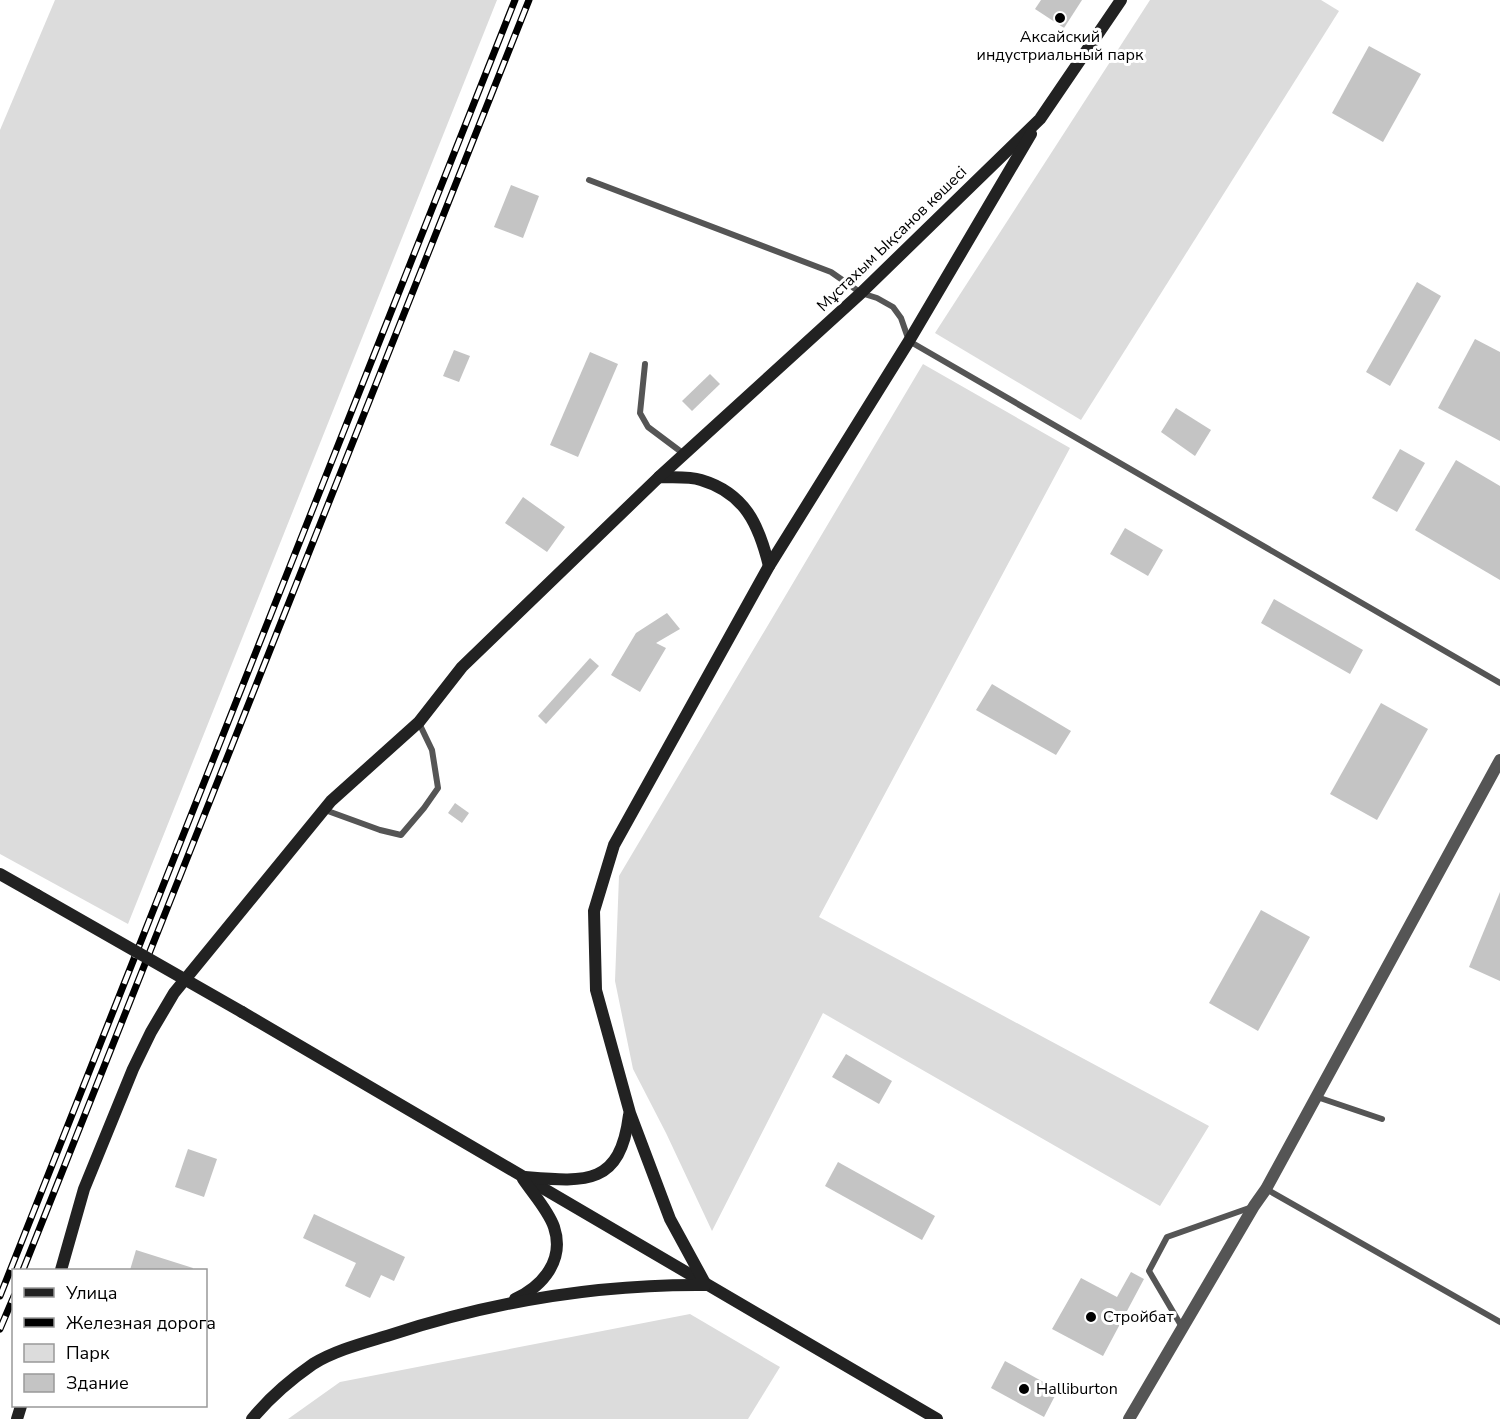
<svg xmlns="http://www.w3.org/2000/svg" width="1500" height="1419" font-family="'Nunito Sans',sans-serif">
<rect width="100%" height="100%" fill="#fff"/>
<g fill="#dcdcdc">
<polygon points="55,0 497,0 128,924 0,854 0,130"/>
<polygon points="1150,0 1321,0 1339,11 1081,420 935,333"/>
<polygon points="923,364 1070,448 819,917 1209,1126 1160,1206 823,1013 712,1231 666,1133 633,1069 615,981 619,876"/>
<polygon points="690,1314 780,1367 748,1419 288,1419 340,1382"/>
</g>
<g fill="#c4c4c4">
<polygon points="1041,0 1082,0 1064,28 1035,9"/>
<polygon points="1369,46 1421,74 1383,142 1332,113"/>
<polygon points="511,185 539,196 523,238 494,227"/>
<polygon points="1417,282 1441,296 1390,386 1366,372"/>
<polygon points="1475,339 1500,352 1500,441 1438,408"/>
<polygon points="454,350 470,356 459,382 443,376"/>
<polygon points="590,352 618,364 578,457 550,445"/>
<polygon points="710,374 720,384 692,411 682,401"/>
<polygon points="1176,408 1211,430 1195,456 1161,432"/>
<polygon points="1400,449 1425,463 1397,512 1372,498"/>
<polygon points="1456,460 1500,486 1500,580 1415,530"/>
<polygon points="523,497 565,527 547,552 505,523"/>
<polygon points="1125,528 1163,550 1148,576 1110,554"/>
<polygon points="1274,599 1363,650 1350,674 1261,623"/>
<polygon points="667,613 680,629 656,643 666,648 640,692 611,675 636,633"/>
<polygon points="590,658 599,666 546,724 538,716"/>
<polygon points="992,684 1071,731 1056,755 976,710"/>
<polygon points="1381,703 1428,729 1377,820 1330,794"/>
<polygon points="455,803 469,813 462,823 448,813"/>
<polygon points="1500,892 1500,981 1469,967"/>
<polygon points="1261,910 1310,937 1258,1031 1209,1003"/>
<polygon points="846,1054 892,1081 879,1104 832,1077"/>
<polygon points="188,1149 217,1159 204,1197 175,1187"/>
<polygon points="838,1162 935,1216 922,1240 825,1186"/>
<polygon points="314,1214 405,1257 394,1281 381,1275 370,1298 345,1286 356,1263 303,1238"/>
<polygon points="136,1250 193,1268 192,1270 130,1270"/>
<polygon points="1131,1272 1144,1279 1103,1356 1052,1329 1081,1278 1117,1297"/>
<polygon points="1005,1361 1058,1390 1044,1417 991,1388"/>
</g>
<g fill="none" stroke-linecap="round" stroke-linejoin="round">
<g stroke="#555" stroke-width="6">
<polyline points="589,180 831,272 861,293 877,298 893,307 901,318 909,341 1500,683"/>
<polyline points="645,364 640,413 648,427 684,454"/>
<polyline points="325,810 380,830 401,835 424,808 438,788 432,750 419,723"/>
<polyline points="1317,1097 1382,1119"/>
<polyline points="1266,1189 1500,1322"/>
<polyline points="1182,1327 1149,1271 1167,1237 1252,1207"/>
</g>
<polyline stroke="#555" stroke-width="12" points="1129,1419 1254,1206 1266,1189 1500,760"/>
<g stroke="#222" stroke-width="12">
<path d="M659 477C672 478 688 476 701 480 745 493 759 525 769 566"/>
<polyline points="0,874 37,895"/>
<polyline points="242,1012 937,1419"/>
<path d="M525 1177C586 1182 620 1186 629 1115"/>
<polyline points="61,1270 84,1189 133,1069 151,1032 174,993 331,801 419,722 462,667 659,477 861,293 1040,119 1121,0"/>
<polyline points="706,1285 670,1219 630,1113 596,990 594,911 614,845 769,566 909,341 1031,134"/>
<path d="M515 1299C543 1286 565 1260 554 1227 548 1210 533 1194 523 1179"/>
<polyline points="17,1419 21,1406"/>
<path d="M252 1419C270 1397 290 1380 313 1364 336 1350 364 1343 390 1335 491 1302 598 1284 705 1285"/>
</g>
<defs>
<g id="rail">
<polyline points="23,1270 529,0"/>
<polyline points="0,1296 515,0"/>
<polyline points="0,1329 14,1296"/>
</g>
</defs>
<use href="#rail" stroke="#000" stroke-width="7"/>
<use href="#rail" stroke="#fff" stroke-width="4.5" stroke-dasharray="14" stroke-linecap="butt"/>
<polyline stroke="#222" stroke-width="12" points="37,895 242,1012"/>
</g>
<g fill="#000" stroke="#fff" stroke-width="2">
<circle cx="1060" cy="18" r="6"/>
<circle cx="1091" cy="1317" r="6"/>
<circle cx="1024" cy="1389" r="6"/>
</g>
<g text-anchor="middle" dominant-baseline="central" stroke-width="6" stroke-linejoin="round" paint-order="stroke">
<g font-size="16" fill="#000" stroke="#fff" text-anchor="start">
<text x="1060" y="37" text-anchor="middle">Аксайский<tspan x="1060" dy="18">индустриальный парк</tspan></text>
<text x="1103" y="1317">Стройбат</text>
<text x="1036" y="1389">Halliburton</text>
</g>
<g font-size="16" fill="#000" stroke="#fff">
<text transform="translate(892 239) rotate(-44)">Мұстахым Ықсанов көшесі</text>
</g>
</g>
<rect x="12" y="1269" width="195" height="138" fill="#ffffff" stroke="#999999" stroke-width="1.5"/>
<rect x="24" y="1288" width="30" height="9" fill="#222222" stroke="#999999" stroke-width="1.5"/>
<text x="66" y="1299" font-size="18" fill="#000000">Улица</text>
<rect x="24" y="1318" width="30" height="9" fill="#000000" stroke="#999999" stroke-width="1.5"/>
<text x="66" y="1329" font-size="18" fill="#000000">Железная дорога</text>
<rect x="24" y="1344" width="30" height="18" fill="#dcdcdc" stroke="#999999" stroke-width="1.5"/>
<text x="66" y="1359" font-size="18" fill="#000000">Парк</text>
<rect x="24" y="1374" width="30" height="18" fill="#c4c4c4" stroke="#999999" stroke-width="1.5"/>
<text x="66" y="1389" font-size="18" fill="#000000">Здание</text>
</svg>
